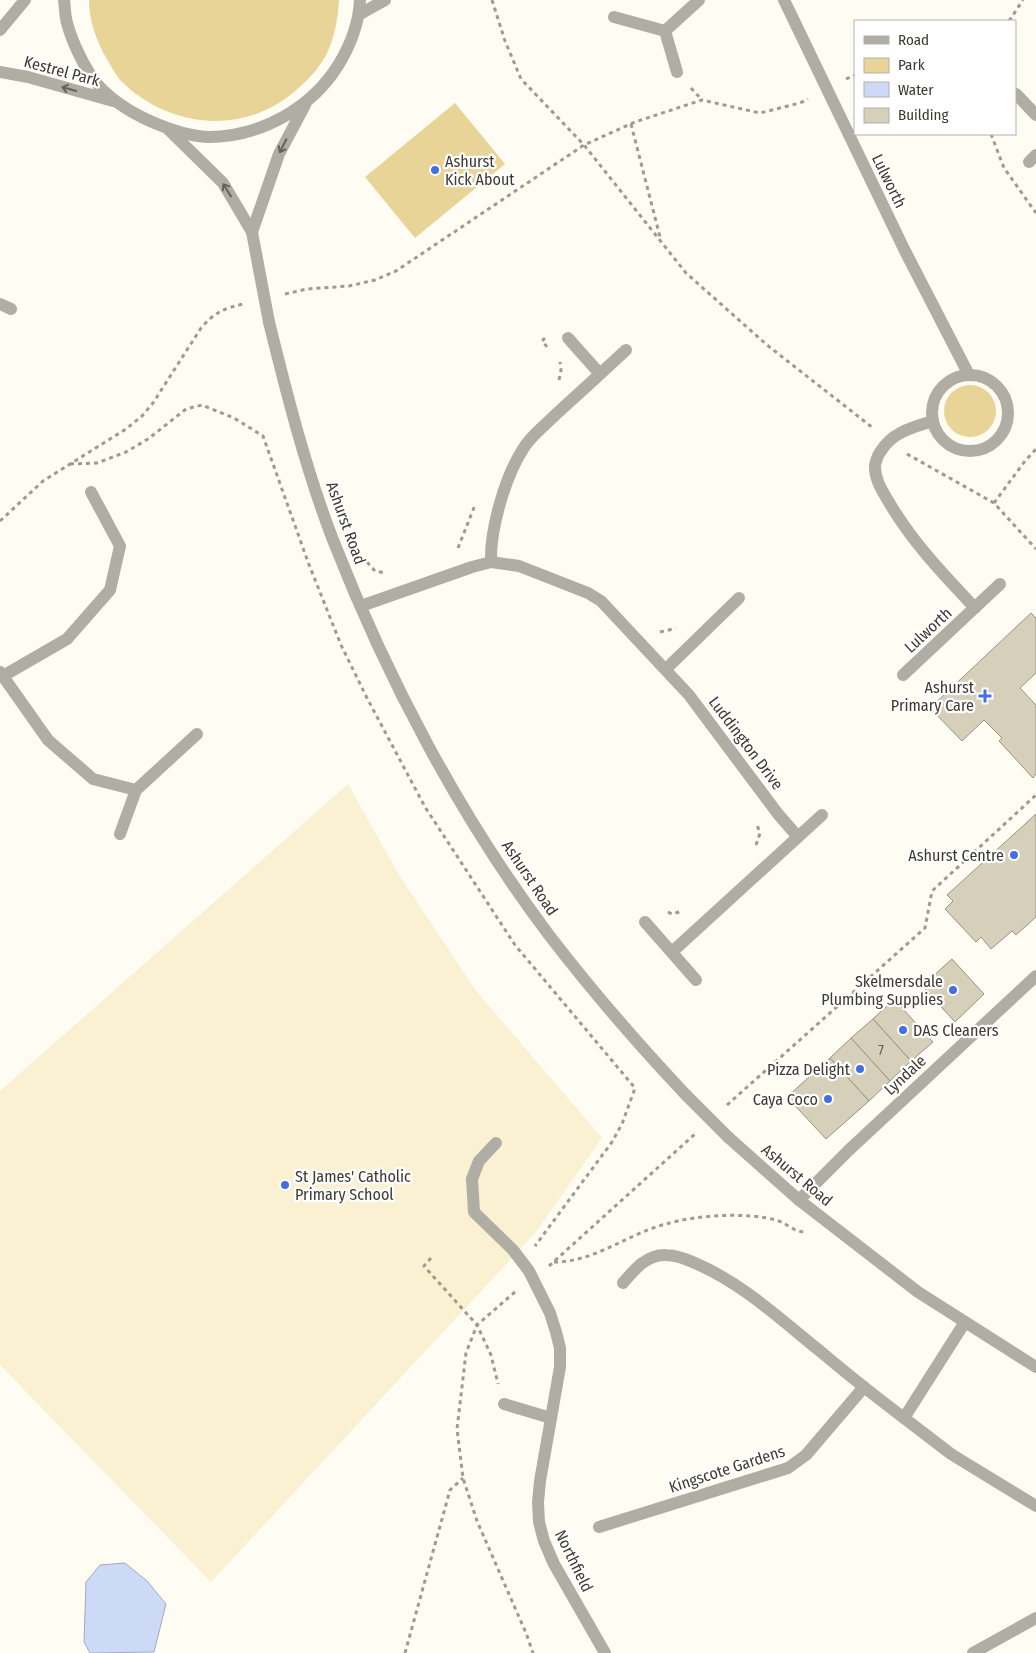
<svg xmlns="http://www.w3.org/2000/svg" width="1036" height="1653" font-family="'Fira Sans Condensed',sans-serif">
<rect width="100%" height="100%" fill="#fffcf3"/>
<polygon fill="#faf0d2" points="348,784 399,875 476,991 602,1138 536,1232 211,1582 0,1365 0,1091"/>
<g fill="#e9d497">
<path d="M89 0H339C338 18 335 35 328 51 321 67 307 81 294 92 242 136 168 128 120 80 115 74 112 67 108 61 97 43 89 21 89 0Z"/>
<polygon points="455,103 505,164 415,238 365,177"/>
<circle cx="970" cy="411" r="26"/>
</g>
<polygon fill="#cddaf7" stroke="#a2aabc" points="125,1563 147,1581 166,1604 154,1652 90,1653 84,1642 86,1582 100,1565"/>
<g fill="#d6cfb9" stroke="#9a937e">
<polygon points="1031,613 1036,618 1036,673 1020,688 1036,705 1036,774 1033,778 999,741 1002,738 984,720 962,741 930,708"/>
<polygon points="1036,814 1036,917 1016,935 1012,931 991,949 981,937 976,942 945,909 953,901 947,895"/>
<polygon points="952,959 984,994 955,1022 922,986"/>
<polygon points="894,999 933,1042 911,1061 873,1019"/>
<polygon points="873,1019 911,1061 890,1081 851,1038"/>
<polygon points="851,1038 890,1081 869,1101 830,1058"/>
<polygon points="830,1058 869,1101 826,1139 787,1097"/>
</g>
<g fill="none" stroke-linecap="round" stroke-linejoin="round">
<g stroke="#9e9b92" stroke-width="3" stroke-dasharray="4 4" stroke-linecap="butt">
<polyline points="492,0 505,41 521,79 584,145 686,273 767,345 873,428"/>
<polyline points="1009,21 1023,0"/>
<polyline points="846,79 855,75"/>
<polyline points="691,88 702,100"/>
<polyline points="631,124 660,237"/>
<polyline points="991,134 1004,168 1036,213"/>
<polyline points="285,294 307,289 349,286 375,280 396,271 584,145 635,122 702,100 760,113 800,103 808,99"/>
<polyline points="545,338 542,341 548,348"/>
<polyline points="559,380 561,370 560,362"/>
<polyline points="907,454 994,503 1036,549"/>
<polyline points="70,464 97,463 126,452 148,439 186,409 202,405 234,418 263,436 308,562 341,645 367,698 425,807 515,945 635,1088 622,1124 612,1142 535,1246"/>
<polyline points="994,503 1025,461 1036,449"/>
<path d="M0 521 43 481 126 429 142 416 153 403 201 328C215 312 223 309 243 304"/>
<polyline points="458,548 475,505"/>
<polyline points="367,562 375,571 385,573"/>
<polyline points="660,632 673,629 675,627"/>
<polyline points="756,845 760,833 757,825"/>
<polyline points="668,912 672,914 683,911"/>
<polyline points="727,1105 925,928 932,891 1036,795"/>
<polyline points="431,1258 424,1266 477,1325 491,1355 498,1384"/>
<path d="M554 1262C595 1262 627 1234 666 1224 696 1215 746 1212 776 1220 786 1223 793 1231 804 1232"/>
<polyline points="549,1266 695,1134"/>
<polyline points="515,1292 477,1325 466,1353 457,1429 463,1478 477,1521 526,1633 533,1653"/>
<polyline points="405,1653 450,1490 463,1478"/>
</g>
<g stroke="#b0ada4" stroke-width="12">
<path d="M64 0C65 7 65 16 67 23 72 42 85 69 97 84 112 101 130 112 150 121 168 129 188 136 208 137 261 137 312 108 339 64 351 44 359 23 360 0"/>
<polyline points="784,0 905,251 969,375"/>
<polyline points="360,14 385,0"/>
<polyline points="614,17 665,31 677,72"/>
<polyline points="0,30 25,0"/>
<polyline points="665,31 699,0"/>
<polyline points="0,72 28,77 113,101"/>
<polyline points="1016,94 1036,115"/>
<polyline points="169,130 223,183 252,232 258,264"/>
<polyline points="1029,162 1036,155"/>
<polyline points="252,232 279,154 305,105"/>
<polyline points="0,304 11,309"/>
<path d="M269 322C287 395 306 470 333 540 387 678 460 817 549 935 592 991 638 1044 686 1095"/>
<polyline points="568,338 600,374 626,350"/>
<circle cx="970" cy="413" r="38"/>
<path d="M933 421C914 427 892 432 881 451 878 454 876 461 875 465 874 479 883 492 890 504 914 544 943 574 975 608"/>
<path d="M491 562C490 529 505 477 523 449 530 437 542 428 552 418 568 403 584 389 600 374"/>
<polyline points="361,606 472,567 491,562 519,566 588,593 601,601 689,695 778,814 798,837"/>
<polyline points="666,669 739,598"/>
<polyline points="0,672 48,740 93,779 136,790"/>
<polyline points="903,675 1000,584"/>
<polyline points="3,676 67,639 110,590 120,546 91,492"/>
<polyline points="120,834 136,790 197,734"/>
<polyline points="645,922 696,980"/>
<polyline points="672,952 822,815"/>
<polyline points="728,1137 799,1200 918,1292 1036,1367"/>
<polyline points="496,1143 479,1161 472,1179 474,1212 513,1250 529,1271 550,1313 556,1332 560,1348 560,1367 540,1481 538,1502 539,1522 544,1541 554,1564 605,1653"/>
<polyline points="799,1200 849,1150 1036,976"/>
<path d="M623 1283C634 1270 647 1254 666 1255 676 1255 686 1259 695 1263 742 1283 780 1319 820 1351 847 1374 875 1396 904 1418L965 1322"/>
<polyline points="504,1404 551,1418"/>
<polyline points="904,1418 951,1454 1036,1506"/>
<polyline points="599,1527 788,1468 806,1455 864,1387"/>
<polyline points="973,1653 1036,1618"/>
</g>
<g stroke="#b0ada4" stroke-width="12">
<polyline points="258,264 269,322"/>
<polyline points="686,1095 728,1137"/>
</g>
</g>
<defs><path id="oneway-shaft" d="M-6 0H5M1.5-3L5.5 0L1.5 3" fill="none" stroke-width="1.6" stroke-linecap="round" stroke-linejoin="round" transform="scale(1.25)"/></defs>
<g stroke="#656259">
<use href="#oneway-shaft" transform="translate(69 89) rotate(-164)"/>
<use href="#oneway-shaft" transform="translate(283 146) rotate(117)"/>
<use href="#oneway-shaft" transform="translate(227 190) rotate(-122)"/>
</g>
<g fill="#446fe1" stroke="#fff" stroke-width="2">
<circle cx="435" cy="170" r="5"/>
<path d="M982.5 688.5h5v5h5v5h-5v5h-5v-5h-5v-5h5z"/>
<circle cx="1014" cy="855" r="5"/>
<circle cx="953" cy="990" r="5"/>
<circle cx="903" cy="1030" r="5"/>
<circle cx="860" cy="1069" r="5"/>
<circle cx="828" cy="1099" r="5"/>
<circle cx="285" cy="1185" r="5"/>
</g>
<g text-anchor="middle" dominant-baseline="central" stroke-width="4.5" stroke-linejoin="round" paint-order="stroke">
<g font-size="14" fill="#635f53">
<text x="881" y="1050">7</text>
</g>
<g font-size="16" fill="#3d3a31" stroke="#fff">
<text transform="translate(62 71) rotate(15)">Kestrel Park</text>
<text transform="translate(889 181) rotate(64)">Lulworth</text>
<text transform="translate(346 523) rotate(70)">Ashurst Road</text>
<text transform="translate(928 630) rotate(-43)">Lulworth</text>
<text transform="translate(746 743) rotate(53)">Luddington Drive</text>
<text transform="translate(530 878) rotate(56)">Ashurst Road</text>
<text transform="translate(905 1075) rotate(-43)">Lyndale</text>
<text transform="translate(797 1175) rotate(40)">Ashurst Road</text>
<text transform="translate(727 1469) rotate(-18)">Kingscote Gardens</text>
<text transform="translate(574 1561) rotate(64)">Northfield</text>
</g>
<g font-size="16" fill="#3d3a31" stroke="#fff" text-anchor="end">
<text x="445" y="161" text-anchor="start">Ashurst<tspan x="445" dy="18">Kick About</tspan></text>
<text x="974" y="687">Ashurst<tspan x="974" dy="18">Primary Care</tspan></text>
<text x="1004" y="855">Ashurst Centre</text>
<text x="943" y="981">Skelmersdale<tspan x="943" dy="18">Plumbing Supplies</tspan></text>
<text x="913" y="1030" text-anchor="start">DAS Cleaners</text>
<text x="850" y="1069">Pizza Delight</text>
<text x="818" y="1099">Caya Coco</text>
<text x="295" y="1176" text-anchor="start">St James' Catholic<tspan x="295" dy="18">Primary School</tspan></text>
</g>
</g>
<rect x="854" y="20" width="162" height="115" fill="#ffffff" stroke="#b1b0ad"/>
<rect x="864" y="36" width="25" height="8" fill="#b0ada4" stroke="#b1b0ad"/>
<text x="898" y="45" font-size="15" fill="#3d3a31">Road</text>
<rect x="864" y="58" width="25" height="15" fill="#e9d497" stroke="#b1b0ad"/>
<text x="898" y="70" font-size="15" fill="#3d3a31">Park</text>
<rect x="864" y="82" width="25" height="15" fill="#cddaf7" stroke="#b1b0ad"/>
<text x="898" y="95" font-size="15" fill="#3d3a31">Water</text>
<rect x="864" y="108" width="25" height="15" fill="#d6cfb9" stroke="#b1b0ad"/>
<text x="898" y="120" font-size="15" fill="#3d3a31">Building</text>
</svg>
